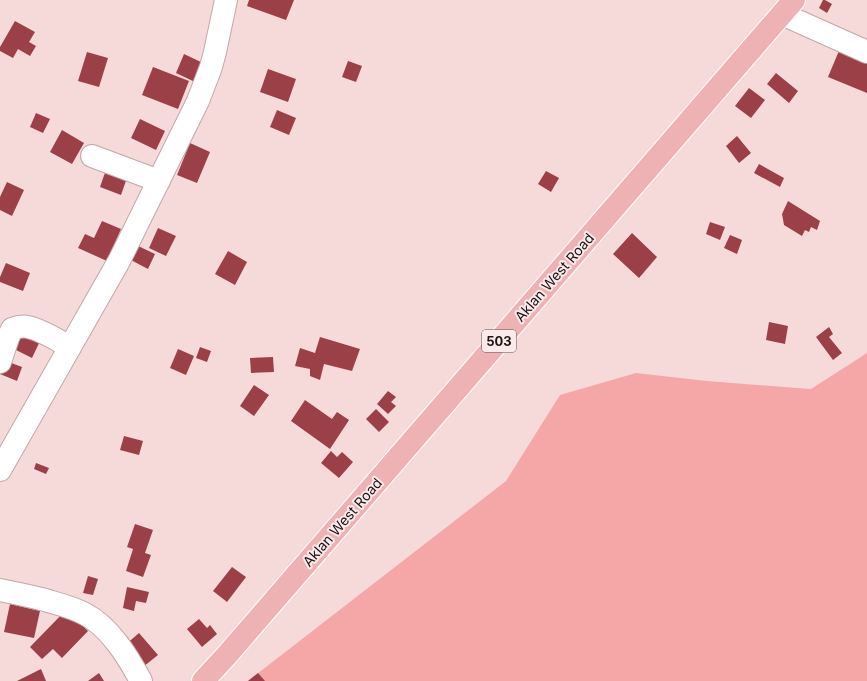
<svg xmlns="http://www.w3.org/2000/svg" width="867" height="681" font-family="Inter,sans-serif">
<rect width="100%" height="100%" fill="#f6dada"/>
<polygon fill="#f5a7a8" points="867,353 867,681 248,681 506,481 560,395 636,373 707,381 811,389"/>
<g fill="#9b4047">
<polygon points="249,0 294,0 286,20 247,6"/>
<polygon points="823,0 825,0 832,4 827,13 819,8"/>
<polygon points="15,21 35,32 29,42 36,46 30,56 18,49 13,58 0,51 0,47"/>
<polygon points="841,46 867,57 867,93 828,77"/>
<polygon points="87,52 108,58 99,87 78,81"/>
<polygon points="184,54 203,63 195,82 176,73"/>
<polygon points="348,61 362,66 356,82 342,77"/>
<polygon points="153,67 189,81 178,109 142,95"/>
<polygon points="268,69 296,79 288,102 260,92"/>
<polygon points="776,73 798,91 789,103 767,84"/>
<polygon points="749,88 765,100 751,118 735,106"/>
<polygon points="277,110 296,118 289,135 270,127"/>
<polygon points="36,113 50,119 43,133 30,127"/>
<polygon points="140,119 165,131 156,150 131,138"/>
<polygon points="62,130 84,143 72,164 50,152"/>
<polygon points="737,136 751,153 739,163 726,146"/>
<polygon points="190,143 210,152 197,183 177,175"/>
<polygon points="759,164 784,178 780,187 754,173"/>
<polygon points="107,167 128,175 121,195 100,187"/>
<polygon points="546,171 559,178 551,192 538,184"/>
<polygon points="7,182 24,190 12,216 0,210 0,197"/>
<polygon points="788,201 820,221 817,230 811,227 809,232 805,230 802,236 784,225 782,214"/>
<polygon points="102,221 121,229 107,261 78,248 85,234 94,238"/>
<polygon points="710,222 725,227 720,240 706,234"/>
<polygon points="158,228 176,236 166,256 149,248"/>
<polygon points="632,233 657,257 639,278 613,254"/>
<polygon points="730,235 742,240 737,254 724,248"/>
<polygon points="136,245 155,254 148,269 129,259"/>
<polygon points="228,251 247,262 235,285 215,274"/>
<polygon points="6,263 30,273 23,291 0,282 0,277"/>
<polygon points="769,322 788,326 785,344 766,340"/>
<polygon points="829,327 833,334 829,337 842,353 833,360 816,337"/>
<polygon points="22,332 40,341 32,358 14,349"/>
<polygon points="320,337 360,349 352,371 324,364 320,380 310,376 310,369 295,366 300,348 315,353"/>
<polygon points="200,347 211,351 207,362 196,358"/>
<polygon points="178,349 194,356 186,375 170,368"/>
<polygon points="273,357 274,372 251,373 250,358"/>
<polygon points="6,361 22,367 17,381 0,374"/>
<polygon points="254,385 269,395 254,416 240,406"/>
<polygon points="388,391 396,397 391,402 396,406 388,414 377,404"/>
<polygon points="305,400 332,419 337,412 349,420 330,449 291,421"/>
<polygon points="376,409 389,422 379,432 366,419"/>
<polygon points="124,436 143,441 139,455 120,450"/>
<polygon points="331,451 337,457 342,452 353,462 339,478 321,463"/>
<polygon points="36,463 49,468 46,474 34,469"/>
<polygon points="135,524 153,530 145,553 151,555 143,577 126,571 133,549 127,547"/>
<polygon points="232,567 246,577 227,602 213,591"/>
<polygon points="88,576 98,579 93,595 83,593"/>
<polygon points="127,587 149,592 146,603 136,601 134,611 123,608"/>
<polygon points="10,604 40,611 34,638 4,632"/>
<polygon points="66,610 88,631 62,658 53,649 42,659 30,647"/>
<polygon points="199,619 207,628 210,625 217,634 202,647 187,629"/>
<polygon points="139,633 158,655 143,667 124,646"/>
<polygon points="41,669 46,681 17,681"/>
<polygon points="99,673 104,681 88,681"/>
<polygon points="258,673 265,681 248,681"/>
</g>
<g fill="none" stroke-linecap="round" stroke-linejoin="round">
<defs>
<g id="minor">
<polyline points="782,14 867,52"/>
<polyline points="92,156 159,181"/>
<path d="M0 362 8 338 12 329C17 327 23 326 28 327 42 330 57 340 70 347"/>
<polyline points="0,470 119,261 198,101 211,67 215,52 226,0"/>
<path d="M0 590C15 593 30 596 45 600 58 604 72 607 85 614 110 627 128 657 141 681"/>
</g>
<polyline id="major" points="203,681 227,655 794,0"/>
</defs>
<use href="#minor" stroke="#c2a8a7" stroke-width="24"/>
<use href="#major" stroke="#fff" stroke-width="24"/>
<use href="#minor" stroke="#fff" stroke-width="22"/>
<use href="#major" stroke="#efb2b4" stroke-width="22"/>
</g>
<g text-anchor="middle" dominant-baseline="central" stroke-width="4" stroke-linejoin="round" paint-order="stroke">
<rect fill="#fbeaea" stroke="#605454" stroke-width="1" x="482" y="330" width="34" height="22" rx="3"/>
<g font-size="13" font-weight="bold" fill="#1d1414">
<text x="499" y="341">503</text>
</g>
<g font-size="14" fill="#1d1414" stroke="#fbeaea">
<text transform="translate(554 277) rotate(-49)">Aklan West Road</text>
<text transform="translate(342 522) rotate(-49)">Aklan West Road</text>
</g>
</g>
</svg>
